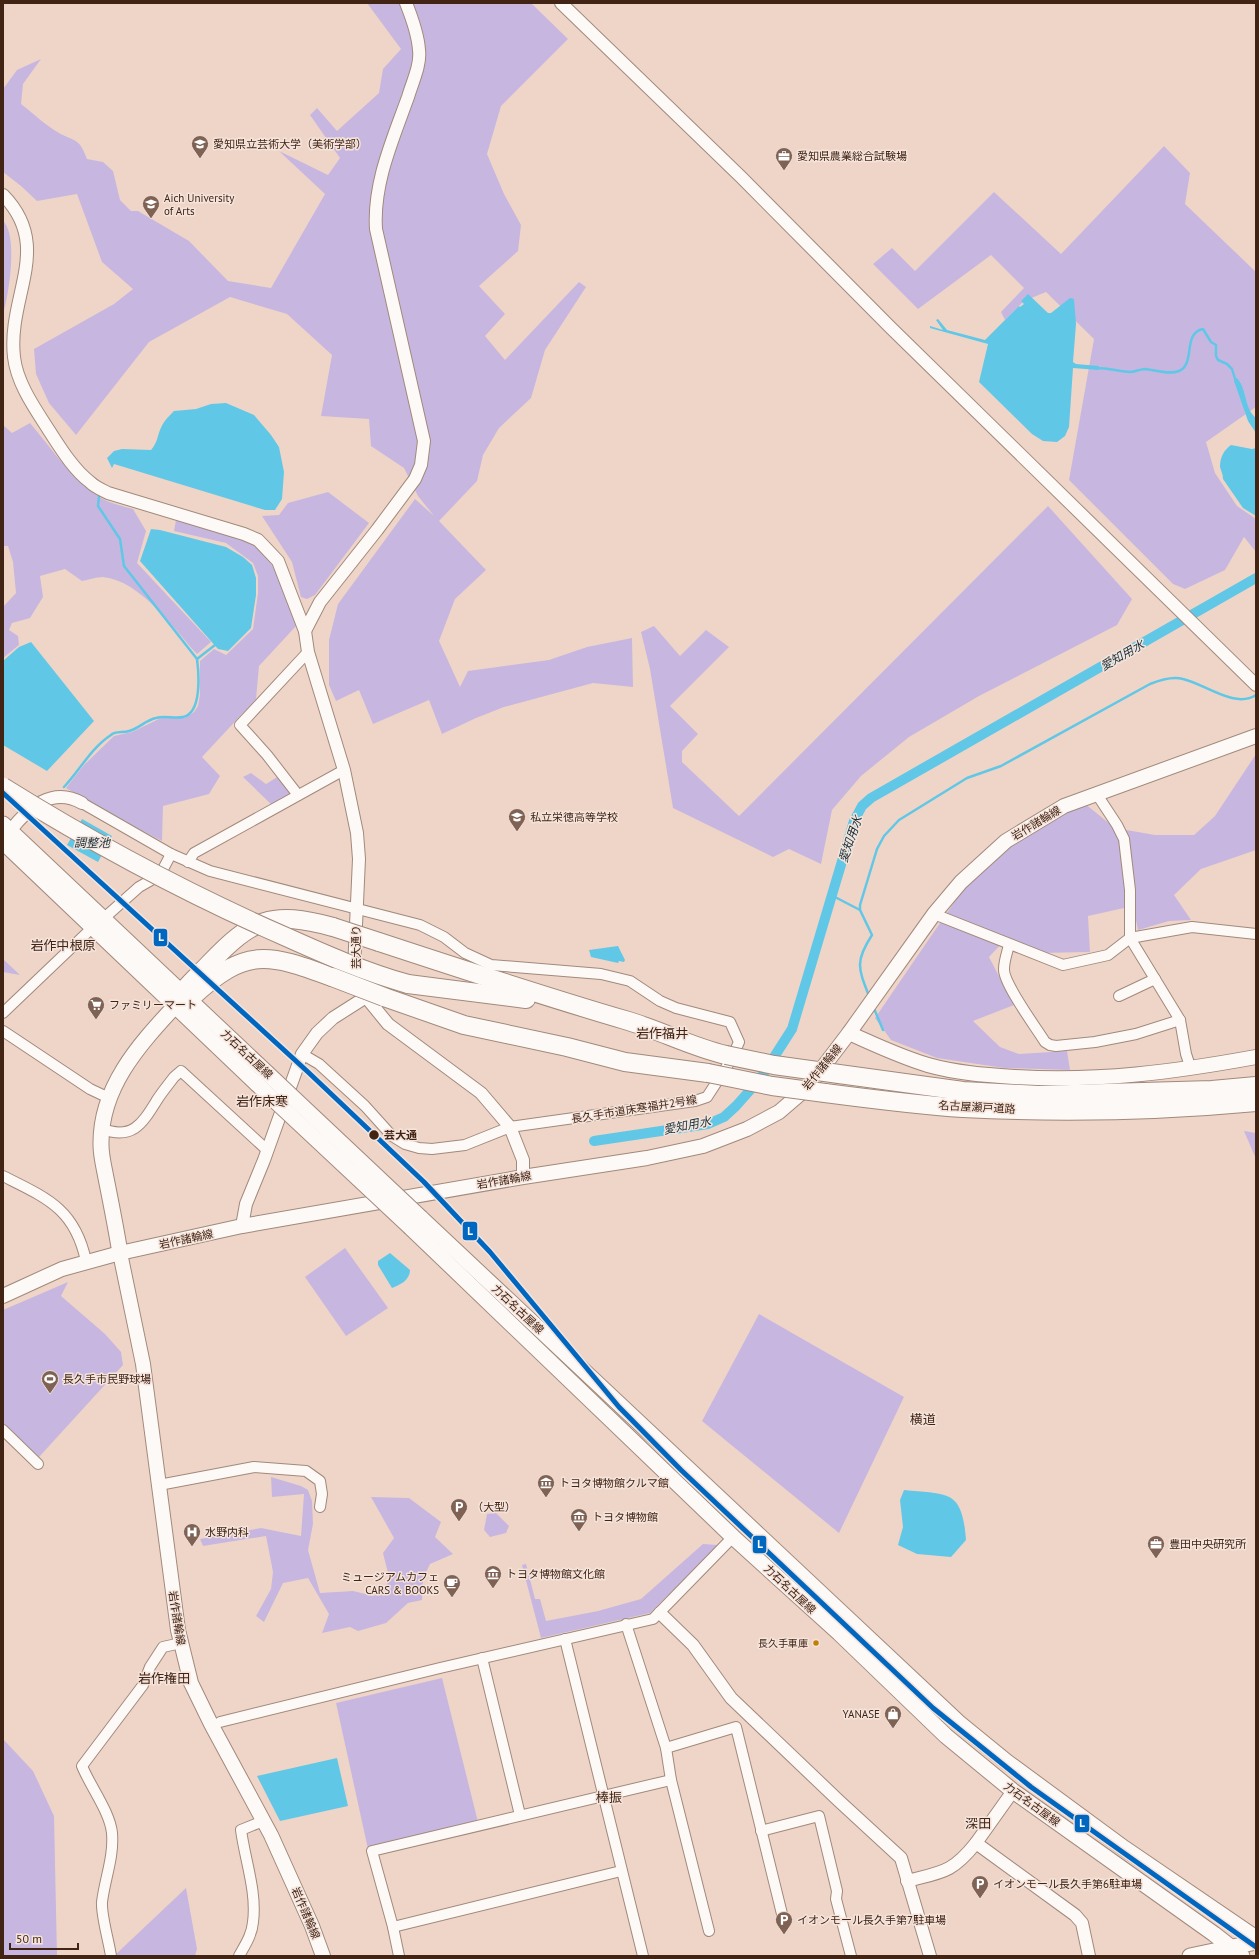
<svg xmlns="http://www.w3.org/2000/svg" width="1259" height="1959" font-family="'PT Sans','Noto Sans JP',sans-serif">
<rect width="100%" height="100%" fill="#efd5c7"/>
<g fill="#c7b7e0">
<path d="M367 3H531L568 39 501 106 487 154 504 194 521 225 518 251 479 286 505 314 485 336 505 360 579 282 586 287 545 350 531 398 499 428 483 455 477 481 439 521 486 570 455 599 439 641 460 687 468 671 549 660 587 647 632 638 633 687 593 683 504 707 476 718 442 734 429 700 373 724 359 690 336 701 329 685V640L338 604 415 499 434 516 418 496 404 468 371 446 369 419 321 416 332 355 287 314 230 297 149 342 76 435 49 403 36 374 34 349 114 304 133 289 102 262 77 194 37 201 21 186 3 172V89L17 70 41 59 23 84 21 104C33 113 45 125 59 133 75 142 79 137 87 159L103 162 113 171 120 200 131 211H138L189 241 228 281 271 288 325 194 279 151 328 175 340 158 310 115 317 108 337 131 379 93 383 69 401 49Z"/>
<polygon points="1164,146 1190,173 1185,204 1256,272 1256,407 1206,442 1215,473 1237,506 1256,519 1256,552 1244,537 1225,570 1185,589 1173,584 1069,480 1094,339 1046,292 1024,301 1005,320 1001,312 1024,288 991,255 918,309 873,264 892,248 915,271 994,192 1061,254"/>
<path d="M3 221C18 235 9 292 4 310Z"/>
<path d="M30 423C52 449 73 481 103 499 112 504 123 506 133 509L146 531 137 563 211 642 197 654C173 628 141 581 103 577 96 577 88 580 82 581L65 569 40 576 43 597 30 618 12 623 9 630 18 636 19 645 3 658V607L16 593 13 562 8 546H3V425L12 433Z"/>
<polygon points="328,492 369,523 315,595 307,599 301,597 292,562 262,516 279,515 288,503"/>
<polygon points="1048,506 1132,599 1117,625 979,696 909,737 861,776 832,810 821,864 789,849 773,857 673,808 650,669 641,632 654,626 680,656 706,630 729,647 670,706 698,734 682,751 682,762 739,816"/>
<path d="M176 520C198 526 229 532 248 541 275 554 287 599 297 625L259 666 256 699 202 757 220 776 209 794 163 806 162 841 112 815 66 788 84 765 114 736 132 732 161 718H185L194 712 198 706 200 695V661L214 649 226 655 253 629 258 593V576L253 563 226 543 174 531Z"/>
<polygon points="1256,754 1256,850 1201,869 1174,895 1191,920 1169,921 1138,930 1133,906 1088,916 1090,952 1038,953 1005,940 989,957 1014,1005 973,1021 1000,1047 1019,1054 1067,1051 1070,1070 1004,1068 937,1058 891,1040 875,1018 966,885 1020,838 1084,803 1115,828 1155,835 1194,835 1215,816"/>
<polygon points="251,773 266,784 282,774 298,795 275,808 243,777"/>
<polygon points="3,959 20,975 3,972"/>
<polygon points="1244,1131 1256,1133 1256,1159"/>
<polygon points="345,1248 388,1308 346,1336 305,1277"/>
<polygon points="68,1282 61,1296 105,1334 121,1352 123,1365 39,1457 3,1423 3,1310"/>
<polygon points="759,1314 904,1397 839,1533 702,1421"/>
<polygon points="271,1477 301,1486 308,1490 312,1501 313,1524 308,1550 320,1593 353,1591 374,1596 390,1581 383,1553 394,1538 371,1497 409,1498 441,1522 435,1537 453,1554 430,1564 423,1579 422,1600 408,1603 386,1623 358,1631 350,1627 322,1633 329,1614 308,1578 283,1583 264,1622 256,1616 271,1589 273,1572 266,1536 203,1546 200,1539 261,1528 301,1536 304,1494 272,1497"/>
<polygon points="496,1513 509,1526 506,1533 490,1537 484,1530 487,1514"/>
<polygon points="703,1544 718,1545 650,1613 541,1638 522,1565 526,1564 535,1599 540,1599 546,1621 598,1611 641,1599"/>
<polygon points="442,1678 478,1822 368,1849 336,1703"/>
<polygon points="3,1739 33,1771 54,1816 57,1956 3,1956"/>
<polygon points="186,1888 197,1949 195,1956 114,1956"/>
</g>
<g fill="#61c7e7">
<polygon points="1028,294 1048,313 1051,313 1070,298 1074,299 1076,324 1073,362 1076,364 1099,366 1099,370 1073,368 1069,427 1065,436 1057,442 1043,441 1032,434 979,382 988,344 930,328 930,326 943,330 936,320 938,319 947,330 985,340 1019,306 1020,307 1024,304 1021,301"/>
<path d="M1237 378C1247 389 1244 407 1255 417L1256 433 1248 421 1234 381Z"/>
<path d="M226 403 254 415 271 435 279 447 284 472 282 499 275 510H265L114 464 112 468 107 458 114 451 122 449 151 450C157 443 157 438 160 430 163 422 168 417 174 411L196 409 211 404Z"/>
<path d="M1231 445 1252 449 1256 448V516L1243 508 1223 479C1223 474 1221 471 1220 467 1220 457 1224 450 1231 445Z"/>
<polygon points="151,529 160,530 226,547 243,557 252,565 256,578 256,595 251,628 228,651 218,649 140,561"/>
<polygon points="31,642 94,721 47,771 3,745 3,661 19,647"/>
<polygon points="82,819 112,836 98,862 67,845"/>
<polygon points="618,946 625,960 624,962 619,961 618,963 591,957 589,950"/>
<path d="M390 1253 410 1270C410 1280 400 1285 392 1288L378 1265V1261Z"/>
<path d="M904 1490C948 1495 962 1488 966 1540L951 1557 917 1554 898 1545 903 1527 900 1500Z"/>
<polygon points="337,1758 348,1806 280,1821 257,1776"/>
</g>
<g fill="none" stroke-linecap="round" stroke-linejoin="round">
<g stroke="#61c7e7" stroke-width="2.5">
<path d="M1096 368C1107 368 1119 371 1130 372 1135 372 1140 369 1145 369 1155 370 1169 375 1179 371 1196 364 1182 333 1203 329L1211 342 1216 345V356L1218 360 1227 364 1232 369 1236 382"/>
<polyline points="99,496 98,506 120,539 124,566 197,659"/>
<path d="M64 787C80 770 91 748 111 735 115 731 123 733 129 731 138 729 146 720 156 718 165 715 174 719 183 717 202 713 199 674 197 659L215 645"/>
<polyline points="833,896 860,910"/>
<path d="M869 996C858 968 855 961 872 935L860 910V905L877 849 884 836 899 820 967 778 1001 766 1150 684C1160 680 1172 676 1183 679 1205 684 1235 709 1256 695"/>
<polyline points="873,1006 883,1030"/>
</g>
<polyline stroke="#61c7e7" stroke-width="10" points="594,1141 708,1124 724,1117 736,1106 760,1079 792,1029 854,821 862,806 871,798 1256,578"/>
<defs>
<g id="minor">
<polyline points="1096,793 1117,825 1124,839 1130,890 1130,938 1180,1020 1186,1054 1191,1069"/>
<polyline points="298,795 267,755 240,725 308,652"/>
<polyline points="82,803 171,854 210,871 420,925 444,937 465,953 491,965 601,974 630,981 660,1001 676,1008 730,1022 739,1042 731,1060 707,1097 695,1101 510,1127 465,1145 432,1149 419,1148 405,1144 392,1136 365,1106 319,1064 302,1054"/>
<polyline points="188,862 194,853 344,770"/>
<polyline points="934,914 1063,965 1108,955 1130,938 1192,927 1256,934"/>
<polyline points="103,919 139,887 160,875 171,854"/>
<path d="M1009 945C1007 953 1004 961 1004 969 1003 983 1037 1029 1045 1042L1050 1045 1056 1046 1095 1042 1136 1034 1180 1020"/>
<polyline points="1119,996 1155,979"/>
<polyline points="3,1013 92,928"/>
<polyline points="3,1031 90,1089 109,1098"/>
<path d="M102 1129C133 1140 142 1124 157 1100 162 1092 168 1085 174 1077L181 1071 267 1150"/>
<path d="M3 1176C47 1198 75 1209 86 1261"/>
<polyline points="3,1430 38,1464"/>
<polyline points="159,1485 254,1467 306,1471 320,1481 322,1494 320,1507"/>
<polyline points="626,1624 666,1748"/>
<polyline points="565,1639 643,1956"/>
<polyline points="482,1658 520,1815"/>
<polyline points="220,1722 440,1668 653,1619 733,1537"/>
<polyline points="761,1831 819,1816 837,1891 836,1899 851,1956"/>
<polyline points="621,1871 393,1927 372,1851 671,1780"/>
<polyline points="393,1927 399,1956"/>
<polyline points="709,1931 671,1780 666,1748 736,1727 782,1914"/>
<path d="M111 1956C109 1942 101 1915 102 1902 105 1878 114 1857 112 1833 110 1812 90 1786 82 1766L143 1685 150 1667 163 1647 181 1643"/>
<path d="M239 1956C245 1945 252 1935 253 1922 257 1892 245 1860 241 1830L263 1821"/>
</g>
<g id="tertiary">
<polyline points="561,3 741,177 891,328 1256,685"/>
<path d="M3 195C54 247 7 296 14 357 17 384 36 410 50 432 61 449 74 470 90 482 95 487 102 490 108 493L244 534 258 540 278 561 305 631 308 652 344 770 357 833 359 859 354 969 366 997 388 1024 481 1093 510 1127 523 1160V1177"/>
<path d="M305 631 320 602 377 530 415 479 421 465 424 441 376 229C373 183 393 139 408 97 412 83 421 65 419 50 418 34 412 18 406 3"/>
<path d="M10 831C28 808 52 786 82 803"/>
<polyline points="242,1226 246,1204 264,1160 302,1054 317,1033 333,1018 366,997"/>
<polyline points="660,1613 693,1645 731,1698 839,1801 901,1858 930,1956"/>
<polyline points="976,1843 1013,1791"/>
<path d="M907 1881C942 1872 952 1873 976 1843L1075 1915 1082 1923 1089 1956"/>
</g>
<g id="secondary">
<path d="M849 1033C875 1045 901 1057 928 1065 956 1073 986 1075 1015 1077 1099 1082 1174 1072 1256 1057"/>
<polyline points="120,1253 143,1364 178,1630 191,1683 211,1724 271,1835 312,1926 323,1956"/>
<polyline points="3,1296 62,1269 120,1253 242,1226 523,1177 647,1158 703,1146 747,1129 779,1112 807,1088 849,1033 934,914 961,882 1006,841 1064,806 1256,736"/>
</g>
<g id="primary">
<polyline points="3,824 267,1073"/>
<polyline points="3,842 257,1084"/>
<polyline points="421,1218 958,1722 1007,1762 1124,1848 1256,1938"/>
<polyline points="411,1228 733,1537 839,1633 946,1736 1013,1791 1214,1934 1242,1956"/>
<path d="M120 1253C116 1228 111 1203 106 1178 104 1167 101 1156 101 1145 100 1088 138 1046 175 1006"/>
<polyline points="1190,1956 1256,1942"/>
</g>
<g id="motorway">
<path d="M379 942C461 969 543 996 625 1020 660 1030 691 1047 726 1055"/>
<polyline points="408,984 526,999"/>
<path d="M192 997C246 947 267 953 332 977"/>
<polyline points="384,997 464,1025 567,1047 625,1062 708,1073"/>
<path d="M175 1006C183 987 195 979 209 964 252 919 271 910 333 927"/>
<polyline points="839,1074 963,1091 1038,1095 1212,1090 1256,1086"/>
<path d="M825 1093C871 1099 917 1105 963 1108 1061 1113 1159 1111 1256 1102"/>
</g>
</defs>
<use href="#minor" stroke="#a1897b" stroke-width="12"/>
<use href="#tertiary" stroke="#a1897b" stroke-width="14"/>
<use href="#secondary" stroke="#a1897b" stroke-width="16"/>
<use href="#primary" stroke="#a1897b" stroke-width="17"/>
<use href="#motorway" stroke="#a1897b" stroke-width="20"/>
<use href="#minor" stroke="#fdf9f7" stroke-width="10"/>
<use href="#tertiary" stroke="#fdf9f7" stroke-width="12"/>
<use href="#secondary" stroke="#fdf9f7" stroke-width="14"/>
<use href="#primary" stroke="#fdf9f7" stroke-width="15"/>
<use href="#motorway" stroke="#fdf9f7" stroke-width="18"/>
<defs>
<g id="primary-bridge">
<polyline points="267,1073 421,1218"/>
<polyline points="257,1084 411,1228"/>
</g>
<g id="motorway-bridge">
<path d="M3 787C93 843 186 893 284 936 324 954 365 972 408 984"/>
<polyline points="333,927 379,942"/>
<polyline points="332,977 384,997"/>
<polyline points="726,1055 774,1065 839,1074"/>
<polyline points="708,1073 772,1086 825,1093"/>
</g>
</defs>
<use href="#primary-bridge" stroke="#a1897b" stroke-width="17" stroke-linecap="butt"/>
<use href="#motorway-bridge" stroke="#a1897b" stroke-width="20" stroke-linecap="butt"/>
<use href="#primary-bridge" stroke="#fdf9f7" stroke-width="15"/>
<use href="#motorway-bridge" stroke="#fdf9f7" stroke-width="18"/>
<defs>
<polyline id="rail-1" points="3,793 308,1072 424,1182 490,1252 619,1407 681,1470 933,1708 1031,1787 1256,1947"/>
</defs>
<use href="#rail-1" stroke="#f4e4dc" stroke-width="8"/>
<use href="#rail-1" stroke="#0067c0" stroke-width="5"/>
</g>
<defs>
<symbol id="university-pin" viewBox="-11 -11 22 30"><path d="M0 17L-7.5 6A9.5 9.5 0 1 1 7.5 6Z" fill="#7f6253" stroke="#f4e4dc"/><path d="M0-5L7-2L0 1L-7-2ZM-4 1L0 2.5L4 1V4Q0 6-4 4Z" fill="#fff"/></symbol>
<symbol id="office-pin" viewBox="-11 -11 22 30"><path d="M0 17L-7.5 6A9.5 9.5 0 1 1 7.5 6Z" fill="#7f6253" stroke="#f4e4dc"/><path d="M-6-3h4V-5.5h4V-3h4V5H-6ZM-1-4.5V-3h2v-1.5ZM-6 0V1H6V0Z" fill="#fff"/></symbol>
<symbol id="school-pin" viewBox="-11 -11 22 30"><path d="M0 17L-7.5 6A9.5 9.5 0 1 1 7.5 6Z" fill="#7f6253" stroke="#f4e4dc"/><path d="M0-5L7-2L0 1L-7-2ZM-4 1L0 2.5L4 1V4Q0 6-4 4Z" fill="#fff"/></symbol>
<symbol id="supermarket-pin" viewBox="-11 -11 22 30"><path d="M0 17L-7.5 6A9.5 9.5 0 1 1 7.5 6Z" fill="#7f6253" stroke="#f4e4dc"/><path d="M-6-5.5h2.5l.6 2H6L4.5 2H-2.5L-4.4-4H-6ZM-1.5 3.2a1.3 1.3 0 1 0 .1 0ZM3 3.2a1.3 1.3 0 1 0 .1 0Z" fill="#fff"/></symbol>
<symbol id="stadium-pin" viewBox="-11 -11 22 30"><path d="M0 17L-7.5 6A9.5 9.5 0 1 1 7.5 6Z" fill="#7f6253" stroke="#f4e4dc"/><path d="M0-5a6.5 5 0 1 0 0 10a6.5 5 0 1 0 0-10ZM-3.5-1.8h7v3.6h-7Z" fill="#fff"/></symbol>
<symbol id="museum-pin" viewBox="-11 -11 22 30"><path d="M0 17L-7.5 6A9.5 9.5 0 1 1 7.5 6Z" fill="#7f6253" stroke="#f4e4dc"/><path d="M0-6L6-3V-2H-6V-3ZM-5-1h2V3h-2ZM-1-1h2V3h-2ZM3-1h2V3H3ZM-6 4H6V6H-6Z" fill="#fff"/></symbol>
<symbol id="parking-pin" viewBox="-11 -11 22 30"><path d="M0 17L-7.5 6A9.5 9.5 0 1 1 7.5 6Z" fill="#7f6253" stroke="#f4e4dc"/><path d="M-3.5-5.5H1a3.5 3.5 0 0 1 0 7H-1V5.5H-3.5ZM-1-3.4V-.6H.8a1.4 1.4 0 0 0 0-2.8Z" fill="#fff"/></symbol>
<symbol id="hospital-pin" viewBox="-11 -11 22 30"><path d="M0 17L-7.5 6A9.5 9.5 0 1 1 7.5 6Z" fill="#7f6253" stroke="#f4e4dc"/><path d="M-5-5h3v3.5h4V-5h3V5h-3V1.5h-4V5h-3Z" fill="#fff"/></symbol>
<symbol id="cafe-pin" viewBox="-11 -11 22 30"><path d="M0 17L-7.5 6A9.5 9.5 0 1 1 7.5 6Z" fill="#7f6253" stroke="#f4e4dc"/><path d="M-5.5-4.5H6V0H3Q3 3.5 0 3.5H-2.5Q-5.5 3.5-5.5 0ZM3-3.2v2h1.7v-2ZM-6 4.5H4V6H-6Z" fill="#fff"/></symbol>
<symbol id="shop-pin" viewBox="-11 -11 22 30"><path d="M0 17L-7.5 6A9.5 9.5 0 1 1 7.5 6Z" fill="#7f6253" stroke="#f4e4dc"/><path d="M-5-2.5h2.3a2.7 3.5 0 0 1 5.4 0H5L5.5 6h-11ZM-1.5-2.5h3a1.5 2.3 0 0 0-3 0Z" fill="#fff"/></symbol>
</defs>
<g fill-rule="evenodd">
<use href="#university-pin" x="190" y="134" width="20" height="27"/>
<use href="#office-pin" x="774" y="146" width="20" height="27"/>
<use href="#university-pin" x="141" y="194" width="20" height="27"/>
<use href="#school-pin" x="507" y="807" width="20" height="27"/>
<use href="#supermarket-pin" x="86" y="995" width="20" height="27"/>
<use href="#stadium-pin" x="40" y="1369" width="20" height="27"/>
<use href="#museum-pin" x="536" y="1473" width="20" height="27"/>
<use href="#parking-pin" x="449" y="1497" width="20" height="27"/>
<use href="#museum-pin" x="569" y="1507" width="20" height="27"/>
<use href="#hospital-pin" x="182" y="1522" width="20" height="27"/>
<use href="#office-pin" x="1146" y="1534" width="20" height="27"/>
<use href="#museum-pin" x="483" y="1564" width="20" height="27"/>
<use href="#cafe-pin" x="442" y="1573" width="20" height="27"/>
<use href="#shop-pin" x="883" y="1704" width="20" height="27"/>
<use href="#parking-pin" x="970" y="1874" width="20" height="27"/>
<use href="#parking-pin" x="774" y="1910" width="20" height="27"/>
</g>
<circle fill="#422414" stroke="#f4e4dc" stroke-width="1.5" cx="374" cy="1135" r="5.5"/>
<circle fill="#c17f06" stroke="#f4e4dc" stroke-width="1.5" cx="816" cy="1643" r="3.5"/>
<g text-anchor="middle" dominant-baseline="central" stroke-width="3" stroke-linejoin="round" paint-order="stroke">
<g font-size="10" fill="#422414" stroke="#f4e4dc" text-anchor="end">
<text x="808" y="1643">長久手車庫</text>
</g>
<g font-size="11" fill="#422414" stroke="#f4e4dc" text-anchor="start">
<text x="213" y="144">愛知県立芸術大学（美術学部）</text>
<text x="797" y="156">愛知県農業総合試験場</text>
<text x="164" y="198">Aich University<tspan x="164" dy="13">of Arts</tspan></text>
<text x="530" y="817">私立栄徳高等学校</text>
<text x="109" y="1005">ファミリーマート</text>
<text x="63" y="1379">長久手市民野球場</text>
<text x="559" y="1483">トヨタ博物館クルマ館</text>
<text x="472" y="1507">（大型）</text>
<text x="592" y="1517">トヨタ博物館</text>
<text x="205" y="1532">水野内科</text>
<text x="1169" y="1544">豊田中央研究所</text>
<text x="506" y="1574">トヨタ博物館文化館</text>
<text x="439" y="1577" text-anchor="end">ミュージアムカフェ<tspan x="439" dy="13">CARS &amp; BOOKS</tspan></text>
<text x="880" y="1714" text-anchor="end">YANASE</text>
<text x="993" y="1884">イオンモール長久手第6駐車場</text>
<text x="797" y="1920">イオンモール長久手第7駐車場</text>
</g>
<g font-size="11" fill="#422414" stroke="#f4e4dc">
<text transform="translate(1036 823) rotate(-31)">岩作諸輪線</text>
<text transform="translate(356 947) rotate(-90)">芸大通り</text>
<text transform="translate(247 1054) rotate(43)">力石名古屋線</text>
<text transform="translate(822 1067) rotate(-51)">岩作諸輪線</text>
<text transform="translate(977 1107) rotate(3)">名古屋瀬戸道路</text>
<text transform="translate(634 1109) rotate(-9)">長久手市道床寒福井2号線</text>
<text transform="translate(504 1180) rotate(-10)">岩作諸輪線</text>
<text transform="translate(186 1239) rotate(-12)">岩作諸輪線</text>
<text transform="translate(518 1309) rotate(43)">力石名古屋線</text>
<text transform="translate(790 1589) rotate(43)">力石名古屋線</text>
<text transform="translate(177 1618) rotate(81)">岩作諸輪線</text>
<text transform="translate(1032 1804) rotate(36)">力石名古屋線</text>
<text transform="translate(306 1913) rotate(67)">岩作諸輪線</text>
</g>
<g font-size="11" font-weight="bold" fill="#422414" stroke="#f4e4dc" text-anchor="start">
<text x="384" y="1135">芸大通</text>
</g>
<g font-size="12" font-style="italic" fill="#1a313b" stroke="#f4e4dc">
<text transform="translate(1122 655) rotate(-30)">愛知用水</text>
<text transform="translate(850 839) rotate(-71)">愛知用水</text>
<text x="92" y="842">調整池</text>
<text transform="translate(687 1125) rotate(-11)">愛知用水</text>
</g>
<g font-size="13" fill="#422414" stroke="#f4e4dc">
<text x="63" y="945">岩作中根原</text>
<text x="662" y="1033">岩作福井</text>
<text x="262" y="1101">岩作床寒</text>
<text x="923" y="1419">横道</text>
<text x="164" y="1678">岩作権田</text>
<text x="609" y="1797">棒振</text>
<text x="978" y="1823">深田</text>
</g>
</g>
<g stroke="#f4e4dc" stroke-width="1.5">
<rect x="153" y="928" width="15" height="19" rx="4" fill="#0067c0"/>
<rect x="462" y="1221" width="16" height="20" rx="4" fill="#0067c0"/>
<rect x="752" y="1535" width="15" height="19" rx="4" fill="#0067c0"/>
<rect x="1074" y="1814" width="16" height="19" rx="4" fill="#0067c0"/>
</g>
<g font-size="11" text-anchor="middle" font-weight="bold" fill="#fff">
<text x="161" y="941">L</text>
<text x="470" y="1235">L</text>
<text x="760" y="1548">L</text>
<text x="1082" y="1827">L</text>
</g>
<rect width="1259" height="1959" fill="none" stroke="#422414" stroke-width="8"/>
<path d="M10 1943v6h68v-6" fill="none" stroke="#422414" stroke-width="2"/>
<text x="16" y="1943" font-size="12" fill="#422414" stroke="#f4e4dc" stroke-width="3" paint-order="stroke">50 m</text>
</svg>
